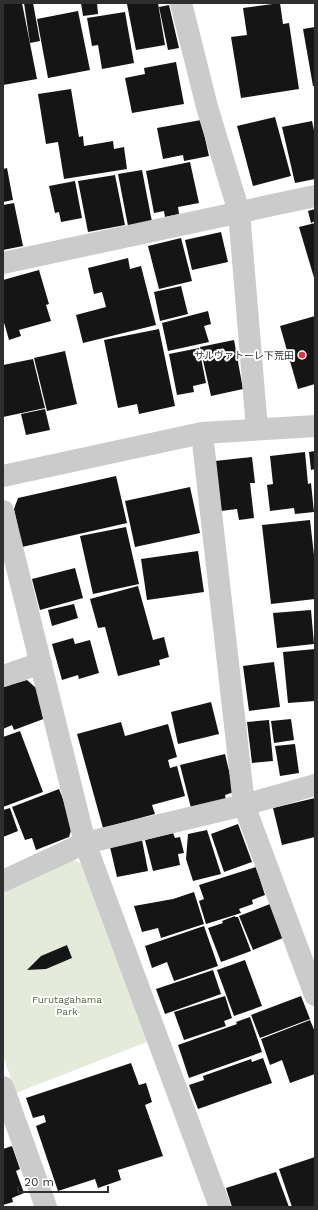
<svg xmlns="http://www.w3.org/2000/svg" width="318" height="1210" font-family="'Work Sans','Noto Sans JP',sans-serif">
<rect width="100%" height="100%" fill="#fff"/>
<polygon fill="#e4ebdb" points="73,860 85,865 147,1042 16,1093 3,1056 3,892"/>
<g fill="#151515">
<polygon points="3,3 22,3 37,79 3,85"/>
<polygon points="24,3 33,3 40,41 30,43"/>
<polygon points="81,3 97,3 98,14 83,16"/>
<polygon points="135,3 158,3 165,45 136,50 127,4"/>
<polygon points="280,3 283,24 289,23 299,89 241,98 231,37 247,35 243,8"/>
<polygon points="169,5 179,48 168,50 159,7"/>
<polygon points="78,11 90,70 48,78 37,19"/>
<polygon points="125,12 134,63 102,69 98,45 92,46 87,18"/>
<polygon points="315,27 315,86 313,86 303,29"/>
<polygon points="176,62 184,104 132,113 125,78 145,74 144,68"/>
<polygon points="71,89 79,137 83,136 84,146 113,141 114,149 124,147 127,169 64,179 58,142 46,144 38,94"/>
<polygon points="275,117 291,176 253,186 237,126"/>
<polygon points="201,120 209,156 184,161 183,155 163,159 157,128"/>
<polygon points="312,121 315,135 315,179 295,183 282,127"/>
<polygon points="190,162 199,203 178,207 179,214 165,217 164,211 154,213 146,171"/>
<polygon points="7,168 13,200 3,202 3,169"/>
<polygon points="142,170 152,222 128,226 118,174"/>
<polygon points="115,175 125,225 88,232 78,181"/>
<polygon points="75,181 82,218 61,222 59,212 55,213 49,186"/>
<polygon points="14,203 23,246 3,250 3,205"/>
<polygon points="315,209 315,221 311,223 308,211"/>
<polygon points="315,223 315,281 299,227"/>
<polygon points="221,232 228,262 192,270 185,240"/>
<polygon points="181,238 192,281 159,289 148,246"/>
<polygon points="128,258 130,269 141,266 156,325 83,343 76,315 106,307 102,292 94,294 88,268"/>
<polygon points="39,270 49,304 46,305 51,321 19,330 21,336 9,340 3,319 3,280"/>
<polygon points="181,286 188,314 160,321 154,292"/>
<polygon points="208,311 211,324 204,326 209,342 168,351 162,323"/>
<polygon points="315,316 315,384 298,389 280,326"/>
<polygon points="159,329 175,406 139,414 137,404 118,408 104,340"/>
<polygon points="234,340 243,389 211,396 200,347"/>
<polygon points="199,348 206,383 193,386 194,392 177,395 169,354"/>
<polygon points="65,351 77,404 47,411 34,358"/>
<polygon points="33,359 45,408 3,417 3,365"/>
<polygon points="45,409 50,430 26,435 21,414"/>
<polygon points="315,451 315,469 311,470 309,452"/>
<polygon points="305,452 308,484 311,483 314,512 295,514 294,508 270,511 267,485 273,484 270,456"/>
<polygon points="252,457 255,483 250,483 254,518 239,520 237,509 221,511 215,461"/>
<polygon points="116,476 127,523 22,547 14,509 18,498"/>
<polygon points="190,487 200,533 135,547 125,501"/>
<polygon points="310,520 315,564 315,599 271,604 262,525"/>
<polygon points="126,527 139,584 93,594 80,536"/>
<polygon points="198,551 204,592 147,600 141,559"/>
<polygon points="75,568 83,598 40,610 32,579"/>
<polygon points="138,586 153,640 164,637 169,657 159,660 160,665 118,676 105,627 98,628 90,599"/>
<polygon points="74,604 78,618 52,626 48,610"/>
<polygon points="311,610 314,644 277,648 273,613"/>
<polygon points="73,638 75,644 90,640 99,673 79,679 78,675 62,680 52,644"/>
<polygon points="315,649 315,701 288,703 283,652"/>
<polygon points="274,662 280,707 249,711 243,666"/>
<polygon points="27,680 36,688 46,718 14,730 12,725 3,729 3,687"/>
<polygon points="211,702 219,734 178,744 171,712"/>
<polygon points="291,719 294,740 274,743 271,721"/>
<polygon points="269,720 273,761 252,763 247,722"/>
<polygon points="121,722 125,736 168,724 177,757 168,760 170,768 177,766 185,796 152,805 155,814 103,828 77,734"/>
<polygon points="20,731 43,792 3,807 3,737"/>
<polygon points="295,744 299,773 280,776 275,746"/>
<polygon points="225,754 234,792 225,795 226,800 191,808 180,765"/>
<polygon points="59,789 73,824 69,837 36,850 32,838 25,840 12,807"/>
<polygon points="315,798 315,837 282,845 273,808"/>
<polygon points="10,808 18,831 3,837 3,810"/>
<polygon points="238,824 252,862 224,872 211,834"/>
<polygon points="207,830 221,874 193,881 186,859 188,834"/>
<polygon points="173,833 175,838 180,837 184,853 178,854 180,865 153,871 145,840"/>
<polygon points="142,840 148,871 117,877 110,847"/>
<polygon points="256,867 265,895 252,900 253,904 239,909 241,913 206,924 199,901 204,899 199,885"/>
<polygon points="194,892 204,924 161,938 158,928 142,932 134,906 173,899"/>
<polygon points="270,904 283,938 253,950 239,916"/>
<polygon points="235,916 235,917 238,917 251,951 221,962 208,928 223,923 222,921"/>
<polygon points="204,926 218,966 174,981 167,962 152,968 145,946"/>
<polygon points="67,945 72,958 46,969 27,970 41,956"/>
<polygon points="245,960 262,1006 234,1016 217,970"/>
<polygon points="213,970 221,994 165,1014 156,989"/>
<polygon points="225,996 232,1018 224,1021 226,1026 184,1040 174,1012"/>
<polygon points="301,996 310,1019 260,1038 251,1015"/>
<polygon points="250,1017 262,1052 189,1078 178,1045 237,1024 236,1022"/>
<polygon points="310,1020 315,1032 315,1074 290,1083 282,1060 270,1065 261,1039"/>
<polygon points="263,1058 272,1083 198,1109 189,1085 204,1080 203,1076 251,1059 252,1062"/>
<polygon points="131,1063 139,1085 146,1083 152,1102 145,1105 163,1156 118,1170 121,1180 98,1188 95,1179 58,1191 36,1126 46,1122 44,1115 33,1118 26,1098"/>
<polygon points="12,1146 20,1169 16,1171 24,1193 12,1198 13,1202 3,1205 3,1149"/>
<polygon points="315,1157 315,1207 292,1207 279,1169"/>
<polygon points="276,1172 289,1207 232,1207 226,1188"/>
</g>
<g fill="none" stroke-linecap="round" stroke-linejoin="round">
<g stroke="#cbcbcb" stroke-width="22">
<polyline points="181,3 207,107 239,212 257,429"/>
<polyline points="3,263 315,196"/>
<polyline points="202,433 244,805 315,995"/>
<polyline points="3,476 202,433 315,426"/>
<polyline points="3,511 85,843 220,1207"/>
<polyline points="3,676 41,663"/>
<polyline points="3,881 85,843 244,805 315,785"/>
<polyline points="3,1087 46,1207"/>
</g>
</g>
<circle fill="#e23346" stroke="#fff" stroke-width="1.5" cx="302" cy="355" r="4"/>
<g text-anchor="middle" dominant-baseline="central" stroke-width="4" stroke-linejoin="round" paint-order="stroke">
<g font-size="10" fill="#2e2e2e" stroke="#fff" text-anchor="end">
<text x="294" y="355">サルヴァトーレ下荒田</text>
</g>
<g font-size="10" fill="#52683c" stroke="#fff">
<text x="67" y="999">Furutagahama<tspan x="67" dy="12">Park</tspan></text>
</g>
</g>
<rect width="318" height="1210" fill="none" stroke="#2e2e2e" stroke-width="8"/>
<path d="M18 1186v6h90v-6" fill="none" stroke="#2e2e2e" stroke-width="2"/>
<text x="24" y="1186" font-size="12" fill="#2e2e2e" stroke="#ffffff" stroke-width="3" paint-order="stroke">20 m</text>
</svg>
